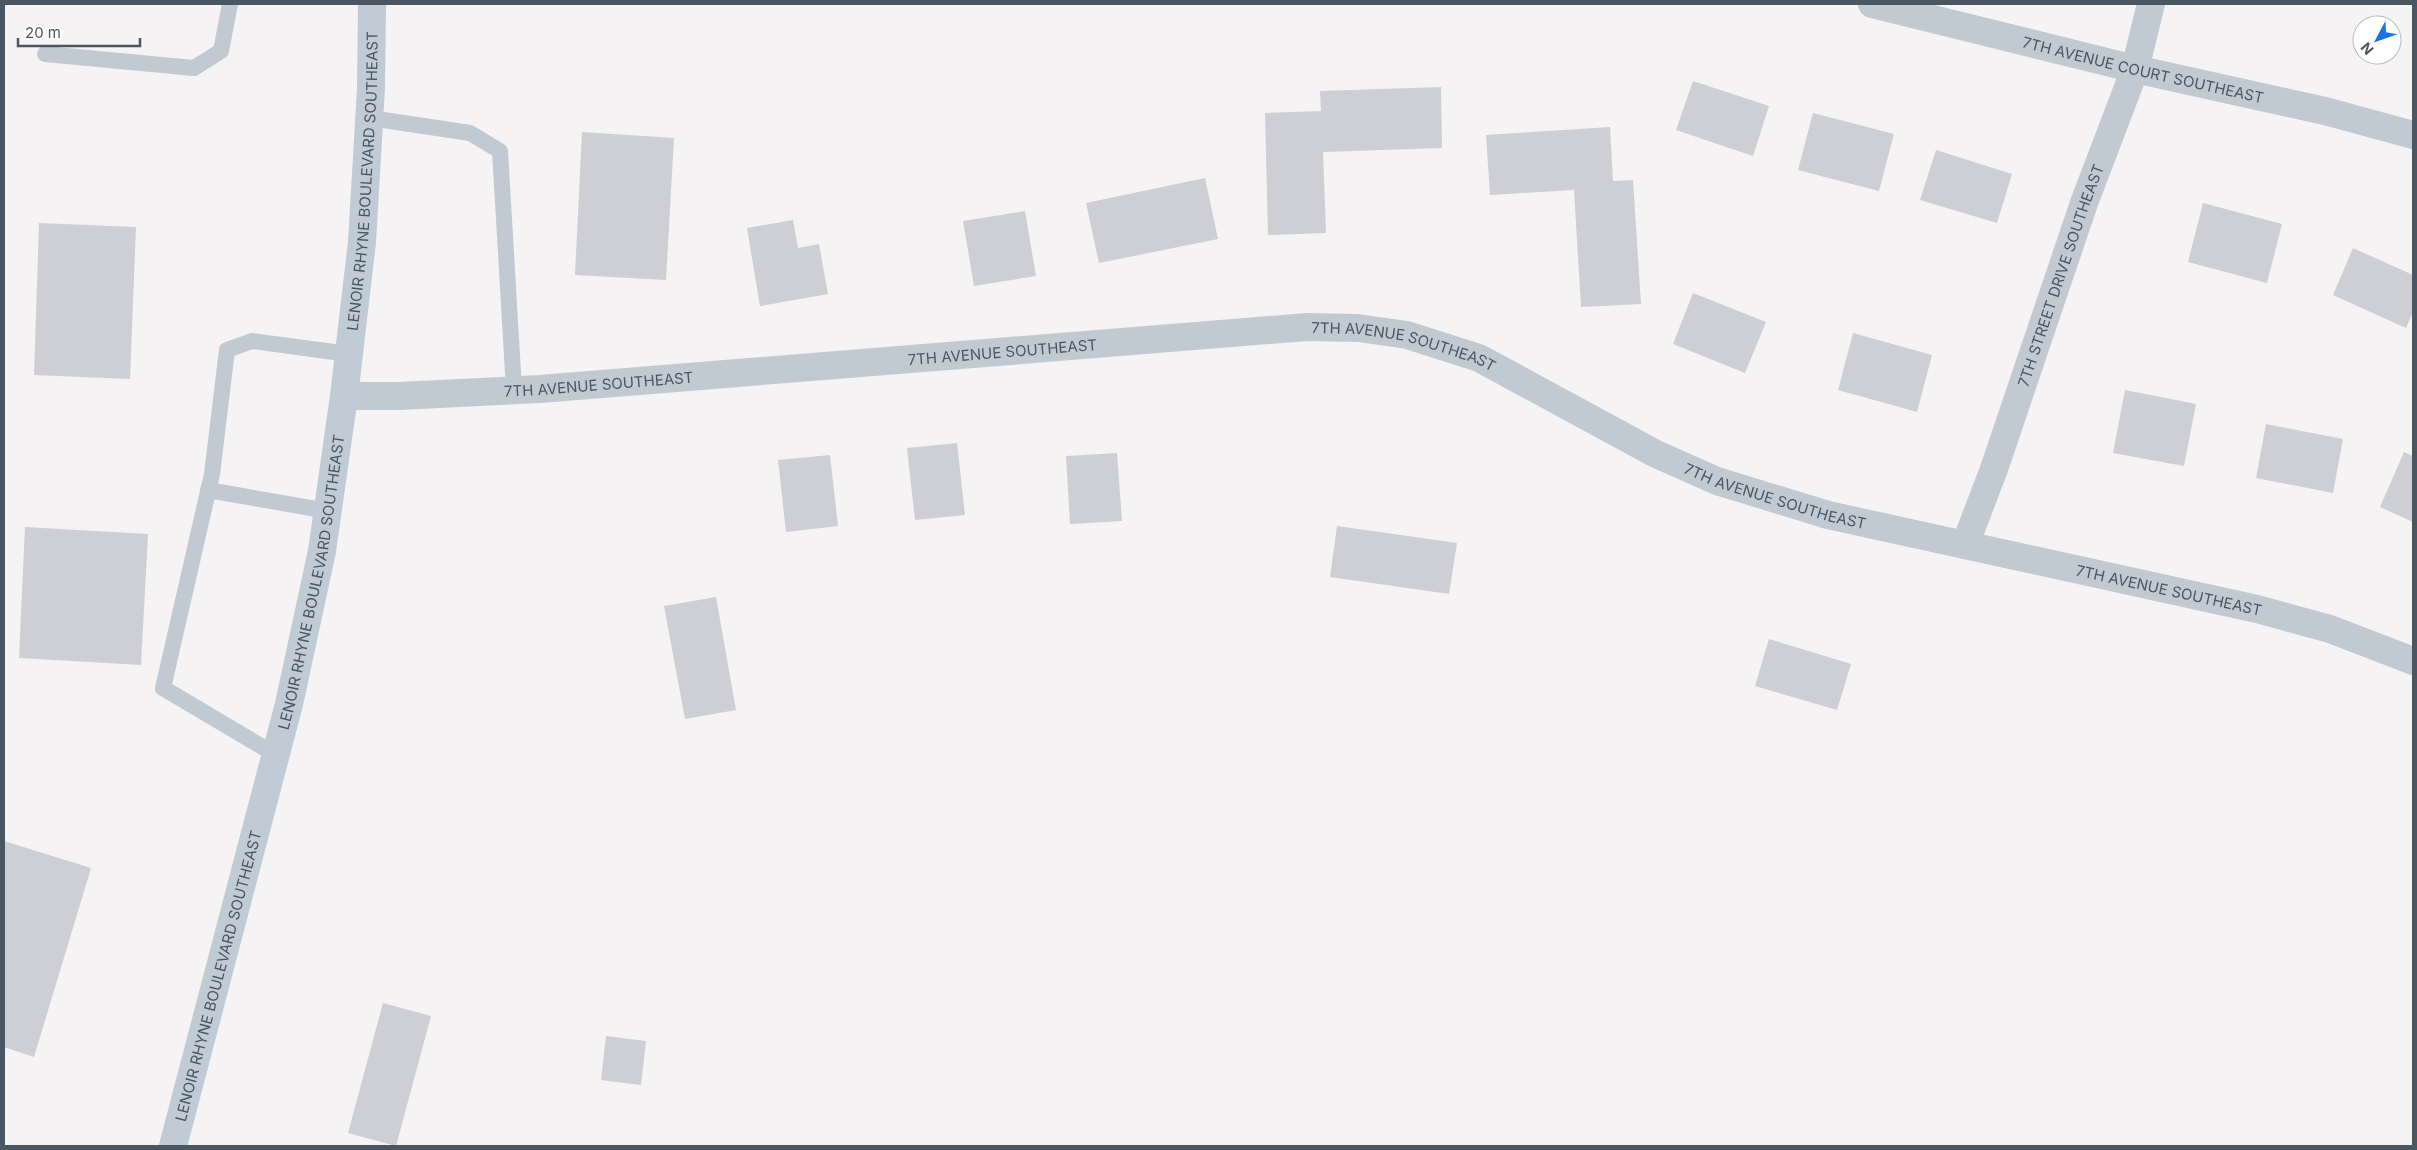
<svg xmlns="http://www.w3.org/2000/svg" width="2417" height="1150" font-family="Inter,sans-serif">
<rect width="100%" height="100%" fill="#f5f3f3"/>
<g fill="#cdcfd5">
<polygon points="1693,81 1769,106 1753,156 1676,130"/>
<polygon points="1441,87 1442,148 1323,152 1326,233 1268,235 1265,113 1321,111 1320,91"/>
<polygon points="1813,113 1894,134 1879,191 1798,170"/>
<polygon points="1610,127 1613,181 1633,180 1641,304 1581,307 1574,190 1490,195 1486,135"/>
<polygon points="582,132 674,138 666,280 575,275"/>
<polygon points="1936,150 2012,174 1997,223 1920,200"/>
<polygon points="1205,178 1218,239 1099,263 1086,203"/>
<polygon points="2203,203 2282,224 2267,283 2188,262"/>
<polygon points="1025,211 1036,276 974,286 963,221"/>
<polygon points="793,220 798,248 819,244 828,294 760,306 747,228"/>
<polygon points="39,223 136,227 130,379 34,375"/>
<polygon points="2353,248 2413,275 2413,312 2406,328 2333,295"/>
<polygon points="1693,293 1766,322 1745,373 1673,344"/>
<polygon points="1853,333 1932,355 1917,412 1838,390"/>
<polygon points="2125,390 2196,404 2184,466 2113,453"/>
<polygon points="2266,424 2343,439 2333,493 2256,478"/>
<polygon points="957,443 965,515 915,520 907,448"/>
<polygon points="2404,452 2413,456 2413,522 2380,507"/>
<polygon points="1117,453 1122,521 1070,524 1066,456"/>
<polygon points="830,455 838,526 786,532 778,460"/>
<polygon points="1337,526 1457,543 1449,594 1330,577"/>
<polygon points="25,527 148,534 141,665 19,658"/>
<polygon points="716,597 736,710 685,719 664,606"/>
<polygon points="1769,639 1851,664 1837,710 1755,686"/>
<polygon points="4,841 91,868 34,1057 4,1047"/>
<polygon points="383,1003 431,1016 396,1146 348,1133"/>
<polygon points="606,1036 646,1041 641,1085 601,1080"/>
</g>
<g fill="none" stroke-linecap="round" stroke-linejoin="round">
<g stroke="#c1cad2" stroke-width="16">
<polyline points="45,54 194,68 221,51 230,4"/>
<polyline points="370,118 470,133 500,151 514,390"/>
<polyline points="208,490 328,511"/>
<polyline points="276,755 163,688 212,474 227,350 252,341 349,354"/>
</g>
<g stroke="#c1cad2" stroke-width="28">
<path id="s1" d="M1872 4 2135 69 2325 111 2413 135"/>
<path id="s2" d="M344 396H399L540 389 1307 327 1358 328 1407 335 1479 358 1656 454 1717 481 1828 515 2257 609 2330 629 2413 661"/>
<path id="s3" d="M1965 545 1994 469 2084 203 2135 69 2151 4"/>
</g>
<path stroke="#c1cbd6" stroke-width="28" id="s4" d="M173 1146 289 704 322 551 344 396 362 242 371 88 372 4"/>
</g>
<g text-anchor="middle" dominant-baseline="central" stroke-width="4.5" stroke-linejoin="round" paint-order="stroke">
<g font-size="15" fill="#4a5661" stroke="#fff">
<text stroke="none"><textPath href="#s1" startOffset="279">7TH AVENUE COURT SOUTHEAST</textPath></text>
<text stroke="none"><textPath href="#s4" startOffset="986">LENOIR RHYNE BOULEVARD SOUTHEAST</textPath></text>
<text stroke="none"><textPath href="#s3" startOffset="286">7TH STREET DRIVE SOUTHEAST</textPath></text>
<text stroke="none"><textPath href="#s2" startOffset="1065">7TH AVENUE SOUTHEAST</textPath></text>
<text stroke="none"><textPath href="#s2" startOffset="660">7TH AVENUE SOUTHEAST</textPath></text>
<text stroke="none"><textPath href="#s2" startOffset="255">7TH AVENUE SOUTHEAST</textPath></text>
<text stroke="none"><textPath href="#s2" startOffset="1470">7TH AVENUE SOUTHEAST</textPath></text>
<text stroke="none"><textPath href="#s4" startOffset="581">LENOIR RHYNE BOULEVARD SOUTHEAST</textPath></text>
<text stroke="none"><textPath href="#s2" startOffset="1875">7TH AVENUE SOUTHEAST</textPath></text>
<text stroke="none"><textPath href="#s4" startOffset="176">LENOIR RHYNE BOULEVARD SOUTHEAST</textPath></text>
</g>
</g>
<rect width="2417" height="1150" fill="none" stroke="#4a5661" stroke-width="10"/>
<g transform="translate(2377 40) rotate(229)"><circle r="24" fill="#ffffff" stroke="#b7bbc0"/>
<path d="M0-4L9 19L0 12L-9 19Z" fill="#1a73e8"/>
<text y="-8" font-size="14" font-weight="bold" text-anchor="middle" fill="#4a5661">N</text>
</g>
<path d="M18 38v8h122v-8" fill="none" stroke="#4a5661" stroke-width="2.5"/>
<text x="25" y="38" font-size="15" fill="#4a5661" stroke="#ffffff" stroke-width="4" paint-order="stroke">20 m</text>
</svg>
